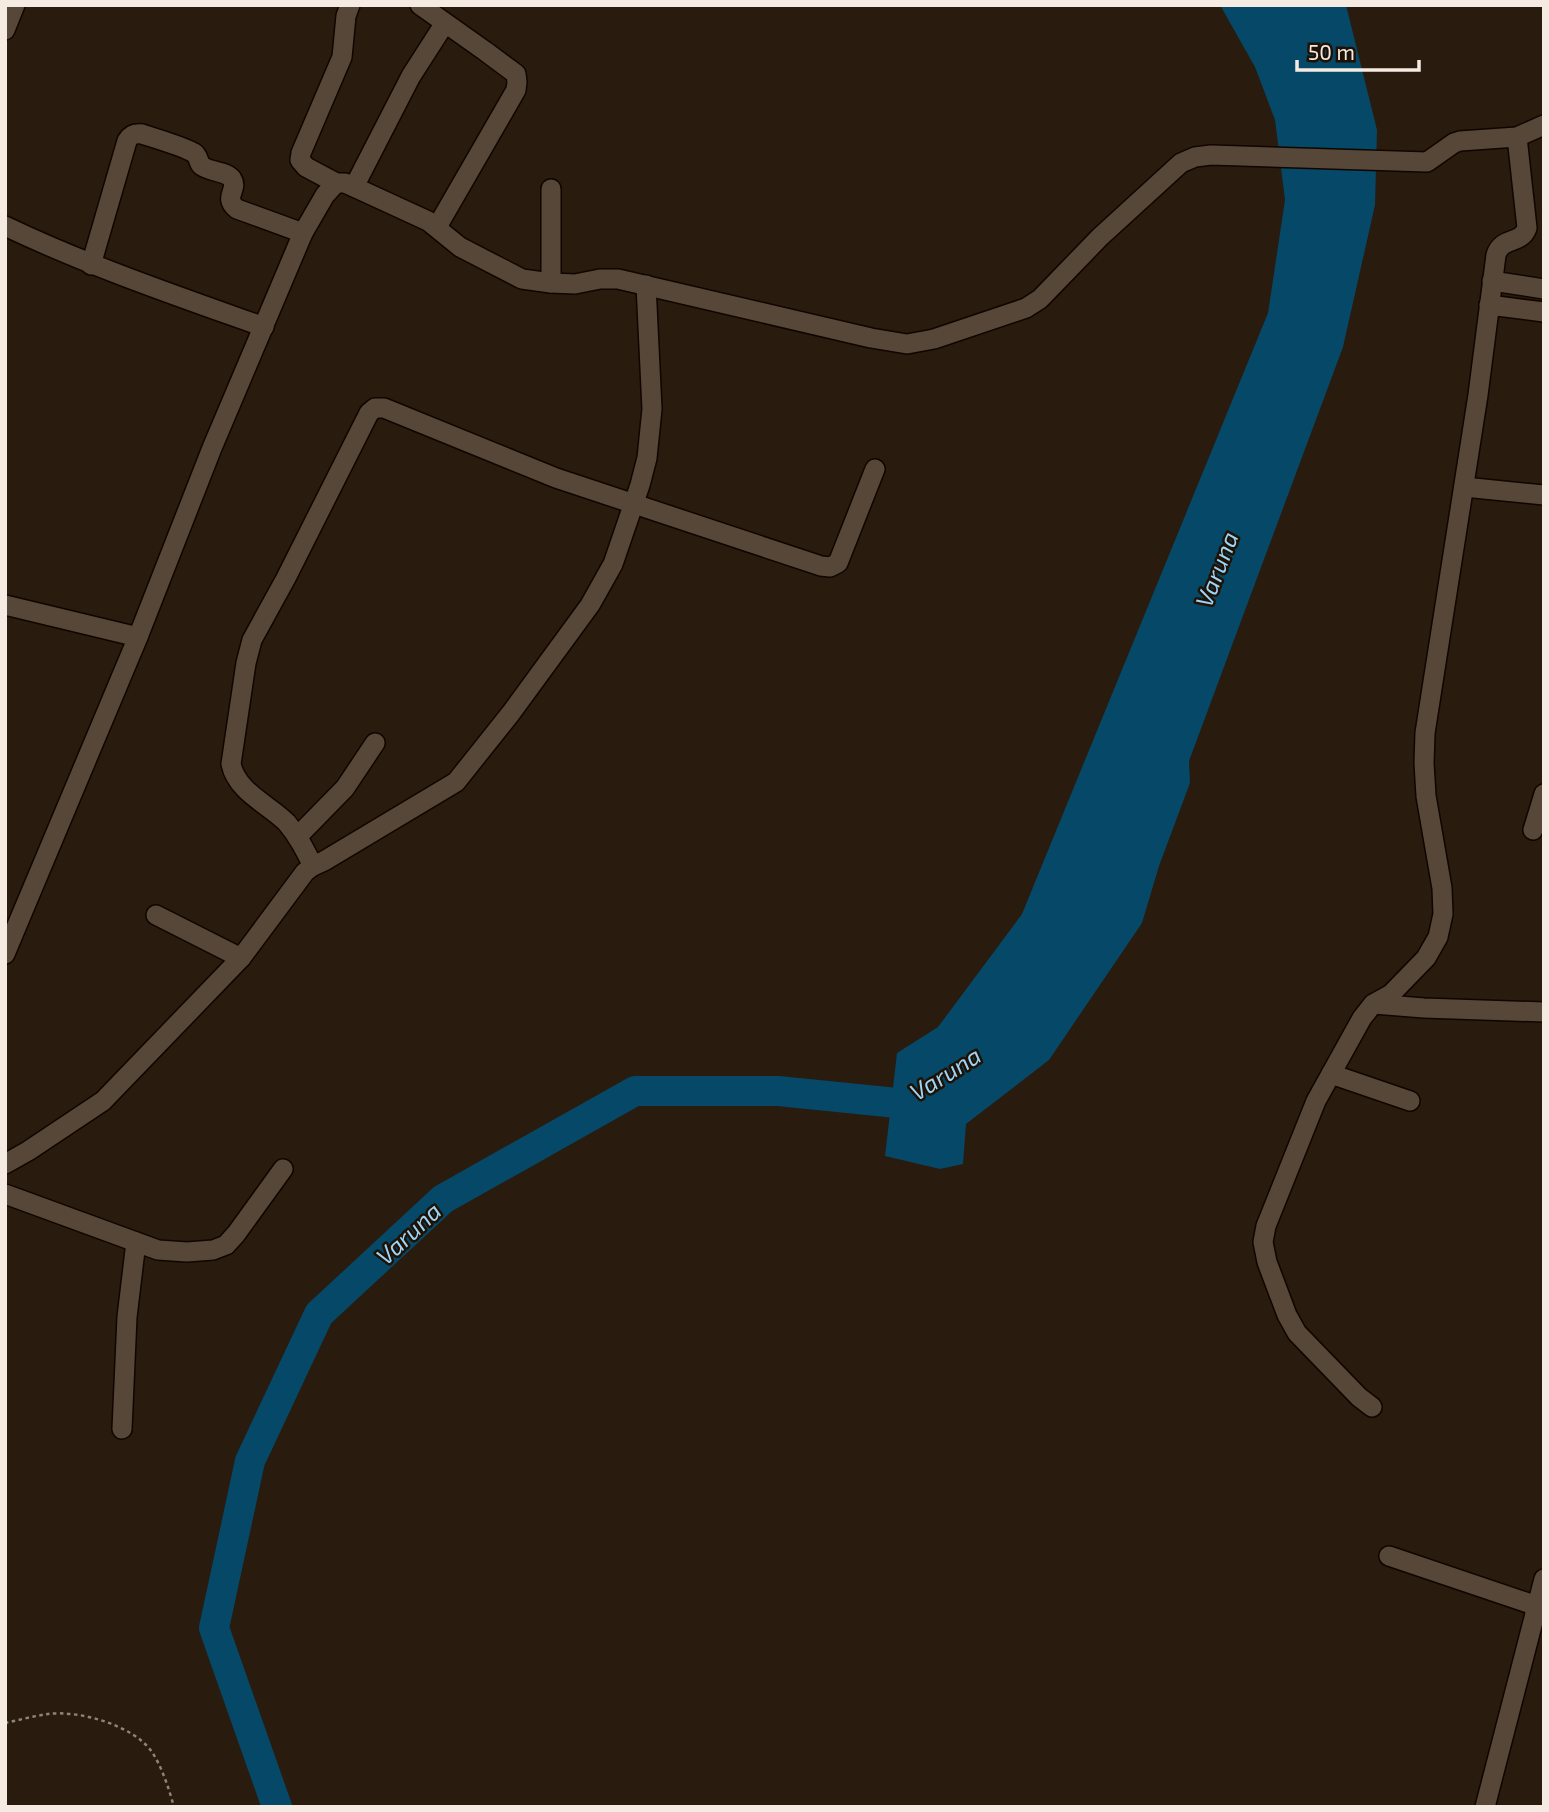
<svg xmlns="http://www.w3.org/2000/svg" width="1549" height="1812" font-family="'Exo 2',sans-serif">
<rect width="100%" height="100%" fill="#291b0d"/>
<polygon fill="#054867" points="1220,5 1346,5 1377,130 1375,205 1343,347 1189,761 1190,783 1159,866 1142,923 1049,1060 966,1124 963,1164 940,1169 885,1156 897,1053 938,1027 1022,914 1268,313 1285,200 1275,120 1255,67"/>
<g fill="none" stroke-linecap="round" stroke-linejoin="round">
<polyline stroke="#054867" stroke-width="30" points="277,1807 214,1628 250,1461 319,1314 443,1199 635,1091 778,1091 897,1103 926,1085"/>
<defs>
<g id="minor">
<polyline points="420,5 485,51 516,74 517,82 516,90 437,227"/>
<polyline points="5,30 15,5"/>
<polyline points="336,183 306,167 300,160 301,153 342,57 346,16 350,5"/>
<polyline points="354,187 411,76 445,23"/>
<path d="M5 226C89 266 177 296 264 327"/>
<path d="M91 265 127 141C131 134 135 133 142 134 154 138 185 147 194 153 199 156 198 163 202 166 210 172 226 171 232 179 239 190 222 197 237 209L303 233"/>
<polyline points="1492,281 1544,289"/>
<polyline points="551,283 551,189"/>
<polyline points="1489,305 1544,312"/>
<polyline points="1464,487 1544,495"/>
<polyline points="5,605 138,637"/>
<polyline points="1533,830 1544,794"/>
<polyline points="298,836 345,788 375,743"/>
<path d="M313 866C305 850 298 836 287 823 268 804 237 792 231 764L246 663 252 640 286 578 369 413 375 408H384L556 478 821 566 830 567 838 563 875 469"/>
<polyline points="156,915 241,958"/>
<polyline points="5,954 138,637 212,448 303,233 325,195 336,183 345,183 354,187 428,221 460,247 522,279 551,283 575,284 600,279 618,279 871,338 907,344 934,339 1026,308 1040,299 1100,237 1181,163 1195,157 1211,155 1427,162 1454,143 1460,141 1517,137 1544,125"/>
<polyline points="1374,1004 1424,1008 1544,1012"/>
<polyline points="1331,1074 1410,1101"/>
<polyline points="5,1164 28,1151 103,1101 241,958 305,872 313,866 324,861 456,782 511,713 590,605 613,564 640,485 647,458 652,409 646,285"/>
<polyline points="5,1194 158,1250 187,1252 213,1250 226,1245 236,1234 283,1169"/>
<path d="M1372 1407 1359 1397 1297 1333 1287 1315 1267 1262 1263 1242 1266 1226 1316 1101 1362 1018 1373 1004 1391 994 1426 958 1438 937 1443 914 1442 888 1426 796 1424 763 1425 733 1478 395 1496 255C1502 236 1521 245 1527 228L1517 137"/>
<polyline points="122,1429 127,1317 136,1242"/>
<polyline points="1389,1556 1537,1606"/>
<polyline points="1485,1807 1544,1579"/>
</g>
</defs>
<use href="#minor" stroke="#110500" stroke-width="22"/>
<path stroke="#908479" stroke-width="2.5" stroke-dasharray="3.5 3.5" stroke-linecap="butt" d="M5 1723C19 1720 34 1716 48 1714 79 1710 133 1725 152 1752 162 1767 169 1789 174 1807"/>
<use href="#minor" stroke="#574738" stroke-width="19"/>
</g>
<g text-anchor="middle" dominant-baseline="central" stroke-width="5" stroke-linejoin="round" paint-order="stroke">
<g font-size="24" font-style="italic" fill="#9bd5f9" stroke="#1f1205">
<text transform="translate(1216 569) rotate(-69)">Varuna</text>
<text transform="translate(945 1073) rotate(-32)">Varuna</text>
<text transform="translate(408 1233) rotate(-43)">Varuna</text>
</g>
</g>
<rect width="1549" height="1812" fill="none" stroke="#f5ebe2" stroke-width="14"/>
<path d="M1297 60v10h122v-10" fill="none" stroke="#f5ebe2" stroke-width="3.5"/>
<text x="1308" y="60" font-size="21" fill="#f5ebe2" stroke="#1f1205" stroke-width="5" paint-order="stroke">50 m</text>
</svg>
